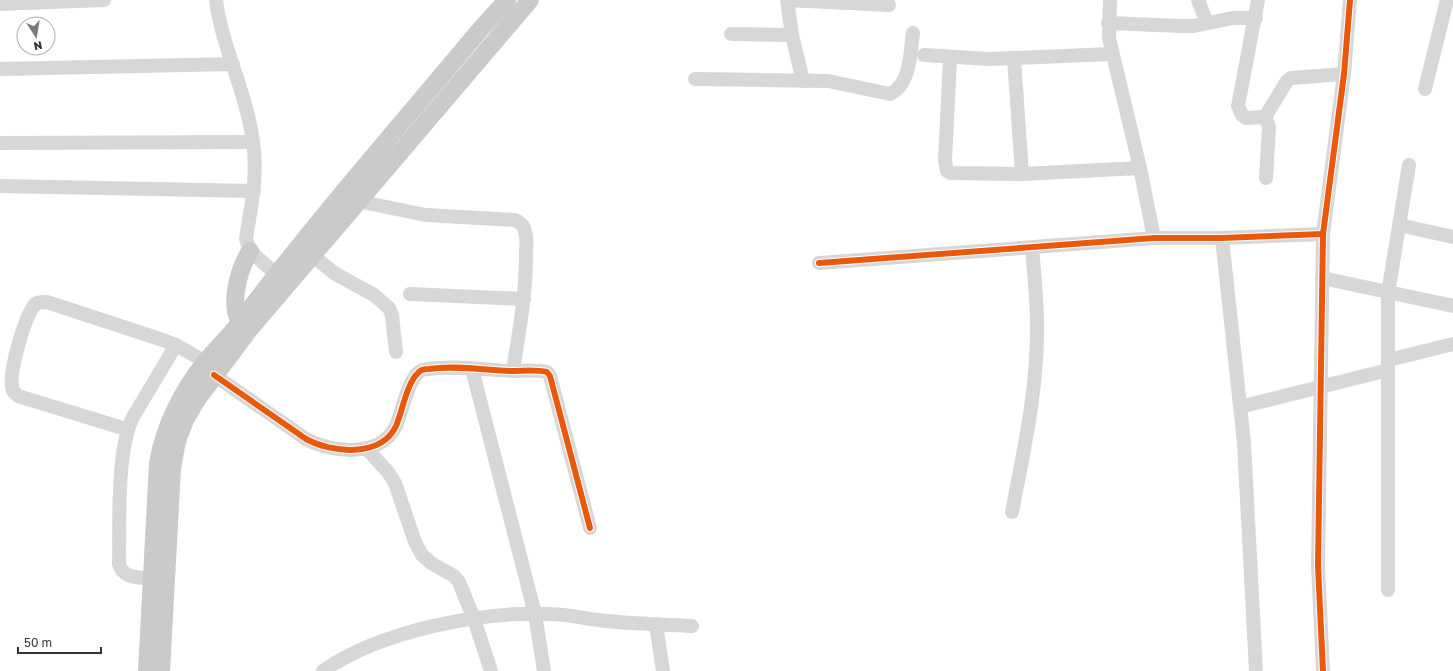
<svg xmlns="http://www.w3.org/2000/svg" width="1453" height="671" font-family="'Golos Text',sans-serif">
<rect width="100%" height="100%" fill="#fff"/>
<g fill="none" stroke-linecap="round" stroke-linejoin="round">
<g stroke="#d7d7d7" stroke-width="14">
<path d="M216 0C222 48 247 93 253 142 258 175 251 207 246 239L250 251 285 282"/>
<polyline points="1110,0 1109,38 1140,168 1154,238"/>
<polyline points="1198,0 1207,23"/>
<polyline points="1258,0 1238,106 1242,115 1246,118 1265,117 1287,81 1291,78 1344,74"/>
<polyline points="0,4 104,0"/>
<polyline points="1108,23 1181,26 1194,26 1232,18 1256,18"/>
<polyline points="731,34 792,35"/>
<polyline points="924,55 989,59 1112,54"/>
<polyline points="950,58 945,161 947,171 951,173 1022,174 1140,168"/>
<polyline points="1014,58 1022,174"/>
<polyline points="0,69 233,64"/>
<path d="M695 79 828 81 890 94C911 84 910 53 913 33"/>
<polyline points="803,81 792,35 787,0 889,5"/>
<polyline points="1425,89 1447,0"/>
<polyline points="1265,117 1269,127 1266,178"/>
<polyline points="0,143 253,142"/>
<polyline points="0,186 254,191"/>
<path d="M357 201 426 215 515 220C519 222 522 223 524 228 528 236 526 247 526 255 526 294 519 332 513 371"/>
<polyline points="1399,225 1453,237"/>
<polyline points="1222,238 1244,443 1256,671"/>
<polyline points="312,255 334,273 374,295 389,308 392,315 396,352"/>
<polyline points="819,263 1154,238 1222,238 1323,234"/>
<polyline points="1322,278 1453,306"/>
<polyline points="410,294 524,299"/>
<polyline points="1388,360 1453,344"/>
<polyline points="472,369 535,614 544,671"/>
<path d="M214 375 306 439C332 453 381 458 396 426 402 412 407 383 418 373 420 370 425 369 429 369 454 365 485 370 511 371 523 371 535 369 547 372L550 376 590 528"/>
<polyline points="1240,407 1388,370"/>
<path d="M126 429 18 396 13 391C7 376 24 321 33 307 36 302 41 302 47 302L163 340 176 345 206 362"/>
<polyline points="366,448 388,472 395,483 415,542 422,555 431,563 454,576 459,582 474,619 491,671"/>
<path d="M1012 512C1024 450 1038 387 1037 324 1037 298 1034 273 1032 247"/>
<path d="M153 579C139 577 123 579 119 564 120 524 116 451 133 417L176 345"/>
<polyline points="1388,590 1388,293 1409,165"/>
<polyline points="656,624 663,671"/>
<path d="M323 671C380 631 481 611 550 614 566 614 582 618 598 620 629 624 661 624 692 626"/>
<polyline points="1323,671 1318,566 1323,234 1344,74 1350,0"/>
</g>
<g stroke="#cacaca" stroke-width="18">
<path d="M246 329C226 312 238 271 250 251"/>
<path d="M147 671 158 463C165 424 182 391 207 360 218 347 231 335 241 321 316 221 399 127 479 31L507 0"/>
<polyline points="161,671 172,469 177,441 185,420 198,398 248,331 530,0"/>
</g>
<defs>
<g id="cycleway">
<polyline points="819,263 1154,238 1222,238 1323,234"/>
<path d="M214 375 306 439C332 453 381 458 396 426 402 412 407 383 418 373 420 370 425 369 429 369 454 365 485 370 511 371 523 371 535 369 547 372L550 376 590 528"/>
<polyline points="1323,671 1318,566 1323,234 1344,74 1350,0"/>
</g>
</defs>
<use href="#cycleway" stroke="#fff" stroke-width="8"/>
<use href="#cycleway" stroke="#e8590c" stroke-width="6"/>
</g>
<g transform="translate(36 36) rotate(168)"><circle r="19" fill="#ffffff" stroke="#adadad"/>
<path d="M0-3L7 15L0 10L-7 15Z" fill="#7a7a7a"/>
<text y="-6" font-size="11" font-weight="bold" text-anchor="middle" fill="#333333">N</text>
</g>
<path d="M18 647v6h83v-6" fill="none" stroke="#333333" stroke-width="2"/>
<text x="24" y="647" font-size="12" fill="#333333" stroke="#ffffff" stroke-width="3" paint-order="stroke">50 m</text>
</svg>
